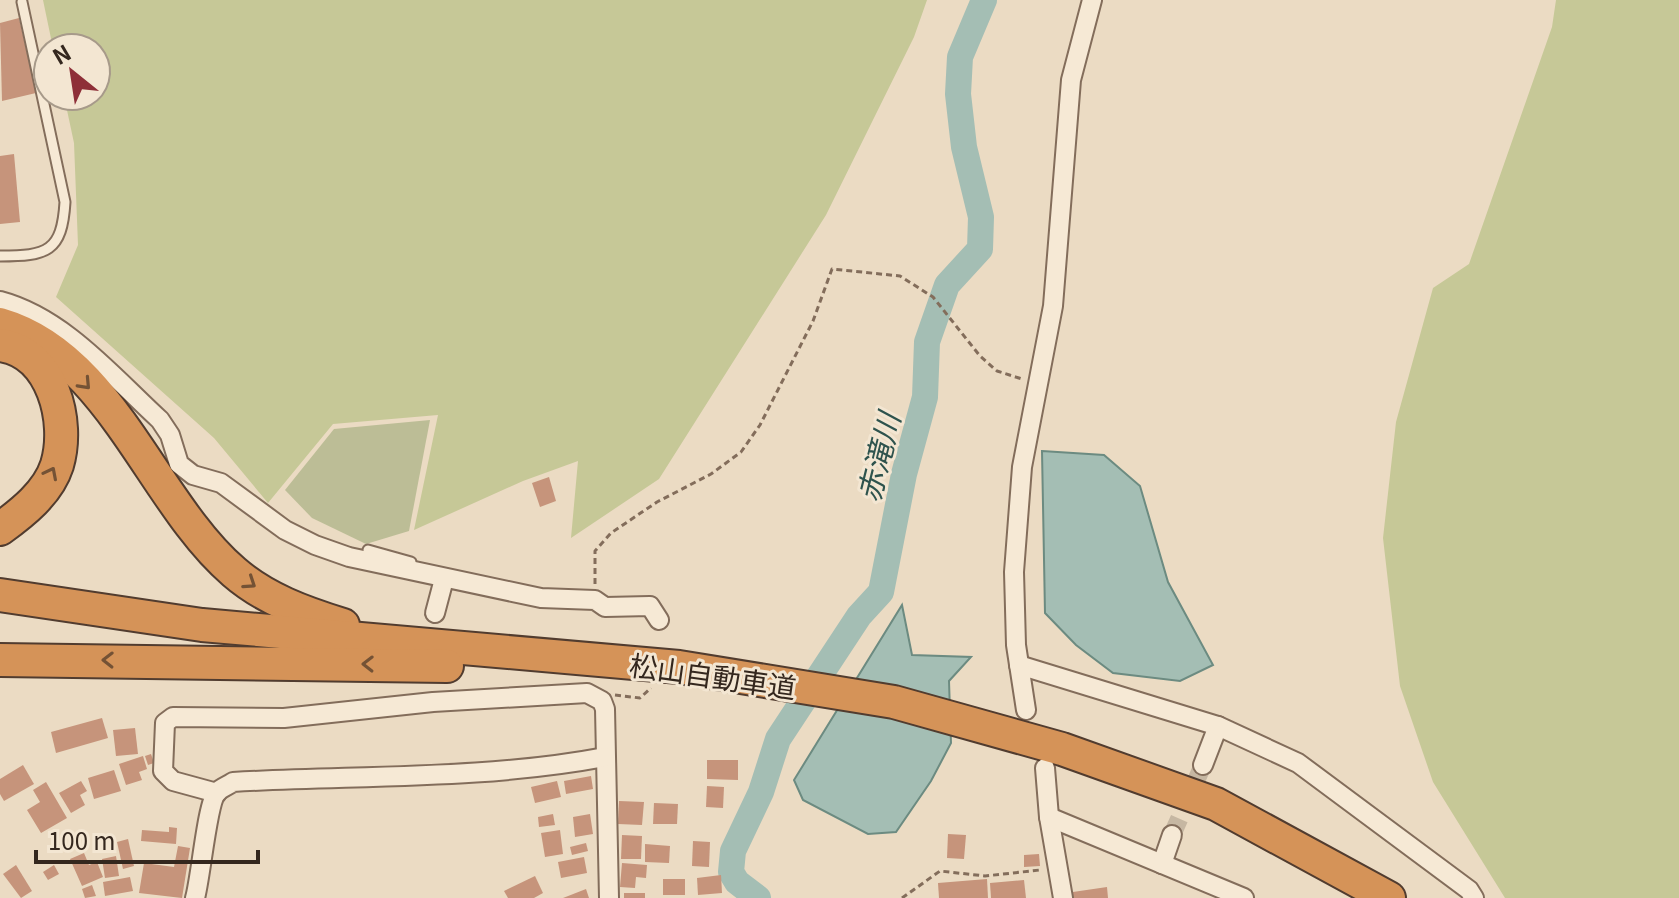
<svg xmlns="http://www.w3.org/2000/svg" width="1679" height="898" font-family="Georgia,'Noto Sans JP',serif">
<rect width="100%" height="100%" fill="#ebdbc3"/>
<g fill="#c6c897">
<polygon points="43,0 927,0 914,37 826,215 659,479 571,538 578,461 523,481 414,530 438,415 333,424 268,503 214,438 56,297 78,245 74,143 64,96 96,96 96,48 53,48"/>
<polygon points="1556,0 1679,0 1679,898 1505,898 1433,782 1400,686 1383,538 1396,422 1433,288 1469,264 1552,27"/>
</g>
<polygon fill="#bcbd96" points="430,420 409,531 366,544 312,518 285,490 334,429"/>
<g fill="#a4beb4" stroke="#6c8b81" stroke-width="2">
<polygon points="1042,451 1104,455 1140,486 1168,582 1213,665 1180,681 1113,673 1076,645 1045,613"/>
<polygon points="902,605 912,655 971,657 949,681 951,743 931,781 896,832 868,834 803,800 794,780"/>
</g>
<g fill="none" stroke-linecap="round" stroke-linejoin="round">
<polyline stroke="#a4beb4" stroke-width="26" points="758,898 737,882 731,872 733,851 761,792 778,739 859,616 881,592 904,474 925,397 927,342 947,285 980,249 981,217 964,147 958,94 960,57 984,0"/>
</g>
<g fill="#c6947b">
<polygon points="19,18 36,93 2,101 0,23"/>
<polygon points="14,154 20,222 0,224 0,156"/>
<polygon points="549,477 556,501 540,507 532,483"/>
<polygon points="102,718 108,738 56,753 51,732"/>
<polygon points="135,728 138,754 116,756 113,730"/>
<polygon points="151,754 154,763 148,765 145,756"/>
<polygon points="143,756 147,769 139,772 142,780 126,785 119,764"/>
<polygon points="707,760 738,760 738,780 707,779"/>
<polygon points="23,765 34,784 4,801 0,794 0,779"/>
<polygon points="114,770 121,791 94,799 88,778"/>
<polygon points="591,776 593,789 566,794 564,781"/>
<polygon points="81,781 87,791 80,795 85,805 71,813 59,793"/>
<polygon points="557,781 561,797 535,803 531,787"/>
<polygon points="46,782 67,818 41,833 27,810 40,802 33,790"/>
<polygon points="707,786 724,787 723,808 706,807"/>
<polygon points="619,801 644,802 642,825 618,824"/>
<polygon points="654,803 678,804 677,824 653,824"/>
<polygon points="553,814 555,825 539,827 538,817"/>
<polygon points="590,814 593,834 575,837 573,817"/>
<polygon points="169,827 177,828 176,844 141,841 142,830 169,832"/>
<polygon points="560,830 563,854 545,857 541,833"/>
<polygon points="948,834 966,835 964,859 947,858"/>
<polygon points="622,835 642,836 641,859 621,859"/>
<polygon points="128,839 134,866 123,869 117,842"/>
<polygon points="693,841 710,842 709,867 692,866"/>
<polygon points="586,843 588,851 572,855 570,847"/>
<polygon points="645,844 670,846 669,863 645,862"/>
<polygon points="178,846 190,848 182,898 139,893 144,863 174,867"/>
<polygon points="84,853 89,865 97,862 103,877 82,886 70,859"/>
<polygon points="1039,854 1040,866 1024,867 1024,855"/>
<polygon points="116,856 119,876 105,878 102,859"/>
<polygon points="584,857 587,873 561,878 558,862"/>
<polygon points="622,863 647,865 646,878 636,877 635,888 620,887"/>
<polygon points="16,865 32,891 21,898 3,874"/>
<polygon points="54,865 59,874 48,880 43,872"/>
<polygon points="721,875 722,893 698,895 697,878"/>
<polygon points="535,876 543,893 534,898 508,898 504,891"/>
<polygon points="130,877 133,891 105,896 103,882"/>
<rect x="663" y="879" width="22" height="16"/>
<polygon points="987,879 988,898 939,898 938,883"/>
<polygon points="1024,880 1026,898 991,898 990,883"/>
<polygon points="92,885 96,896 85,898 82,889"/>
<polygon points="1107,887 1108,898 1067,898 1066,893"/>
<polygon points="586,889 589,898 563,898"/>
<rect x="624" y="893" width="21" height="5"/>
</g>
<g fill="none" stroke-linecap="round" stroke-linejoin="round">
<polyline stroke="#c6b7a2" stroke-width="18" stroke-dasharray="18 9" stroke-linecap="butt" points="1172,835 1203,765"/>
<defs>
<g id="service">
<path d="M0 256C47 256 62 252 65 202L22 2"/>
<polyline points="368,550 411,562"/>
</g>
<g id="minor">
<path d="M0 301C64 318 113 377 160 420L170 435 179 464 193 475 221 483 285 530 315 545 349 557 541 598 595 600 605 607 650 606 659 620"/>
<polyline points="435,613 444,579"/>
<polyline points="1019,665 1218,726 1203,765"/>
<polyline points="1026,710 1016,645 1014,572 1022,467 1053,306 1071,80 1092,0"/>
<polyline points="1218,726 1298,763 1469,890 1474,898"/>
<polyline points="1045,768 1049,817 1063,898"/>
<polyline points="217,793 173,781 163,771 165,723 173,717 284,718 433,702 587,693 602,701 605,709 609,898"/>
<polyline points="1049,817 1244,898"/>
<polyline points="1162,864 1172,835"/>
<path d="M195 898C201 877 207 803 217 792 221 788 229 785 233 782 357 775 483 780 605 757"/>
</g>
<g id="motorway">
<path d="M0 324C111 356 153 503 234 572 265 599 304 613 343 625"/>
<path d="M0 345C53 352 70 422 57 465 48 493 22 513 0 529"/>
<polyline points="0,595 202,625 679,667 894,702 1062,749 1216,804 1389,898"/>
<polyline points="0,660 447,666"/>
</g>
</defs>
<use href="#service" stroke="#836d5b" stroke-width="13"/>
<use href="#minor" stroke="#836d5b" stroke-width="22"/>
<use href="#motorway" stroke="#513c2f" stroke-width="36"/>
<g stroke="#836d5b" stroke-width="3" stroke-dasharray="6 4" stroke-linecap="butt">
<polyline points="595,584 595,551 611,533 657,502 711,474 741,452 760,425 813,321 832,269 900,276 933,297 980,356 997,371 1022,379"/>
<polyline points="615,695 640,698 651,688"/>
<polyline points="902,898 940,871 985,876 1040,870"/>
</g>
<use href="#service" stroke="#f6e9d5" stroke-width="9"/>
<use href="#minor" stroke="#f6e9d5" stroke-width="18"/>
<use href="#motorway" stroke="#d59358" stroke-width="32"/>
</g>
<defs><path id="oneway-chevron" d="M-2-3.5L2.5 0L-2 3.5" fill="none" stroke-width="1.6" stroke-linecap="round" stroke-linejoin="round" transform="scale(2)"/></defs>
<g stroke="#745235">
<use href="#oneway-chevron" transform="translate(85 384) rotate(47)"/>
<use href="#oneway-chevron" transform="translate(51 473) rotate(-63)"/>
<use href="#oneway-chevron" transform="translate(250 583) rotate(34)"/>
<use href="#oneway-chevron" transform="translate(108 660) rotate(-179)"/>
<use href="#oneway-chevron" transform="translate(368 664) rotate(-179)"/>
</g>
<g text-anchor="middle" dominant-baseline="central" stroke-width="6" stroke-linejoin="round" paint-order="stroke">
<g font-size="28" fill="#34271e" stroke="#f3e6d2">
<text transform="translate(713 675) rotate(8)">松山自動車道</text>
</g>
<g font-size="30" font-style="italic" fill="#2e534d" stroke="#f3e6d2">
<text transform="translate(877 457) rotate(-76)">赤滝川</text>
</g>
</g>
<g transform="translate(72 72) rotate(330)"><circle r="38" fill="#f3e6d2" stroke="#a79a8a" stroke-width="2"/>
<path d="M0-6L14 30L0 20L-14 30Z" fill="#8e2f38"/>
<text y="-12" font-size="22" font-weight="bold" text-anchor="middle" fill="#34271e">N</text>
</g>
<path d="M36 850v12h222v-12" fill="none" stroke="#34271e" stroke-width="4"/>
<text x="48" y="850" font-size="24" fill="#34271e" stroke="#f3e6d2" stroke-width="6" paint-order="stroke">100 m</text>
</svg>
